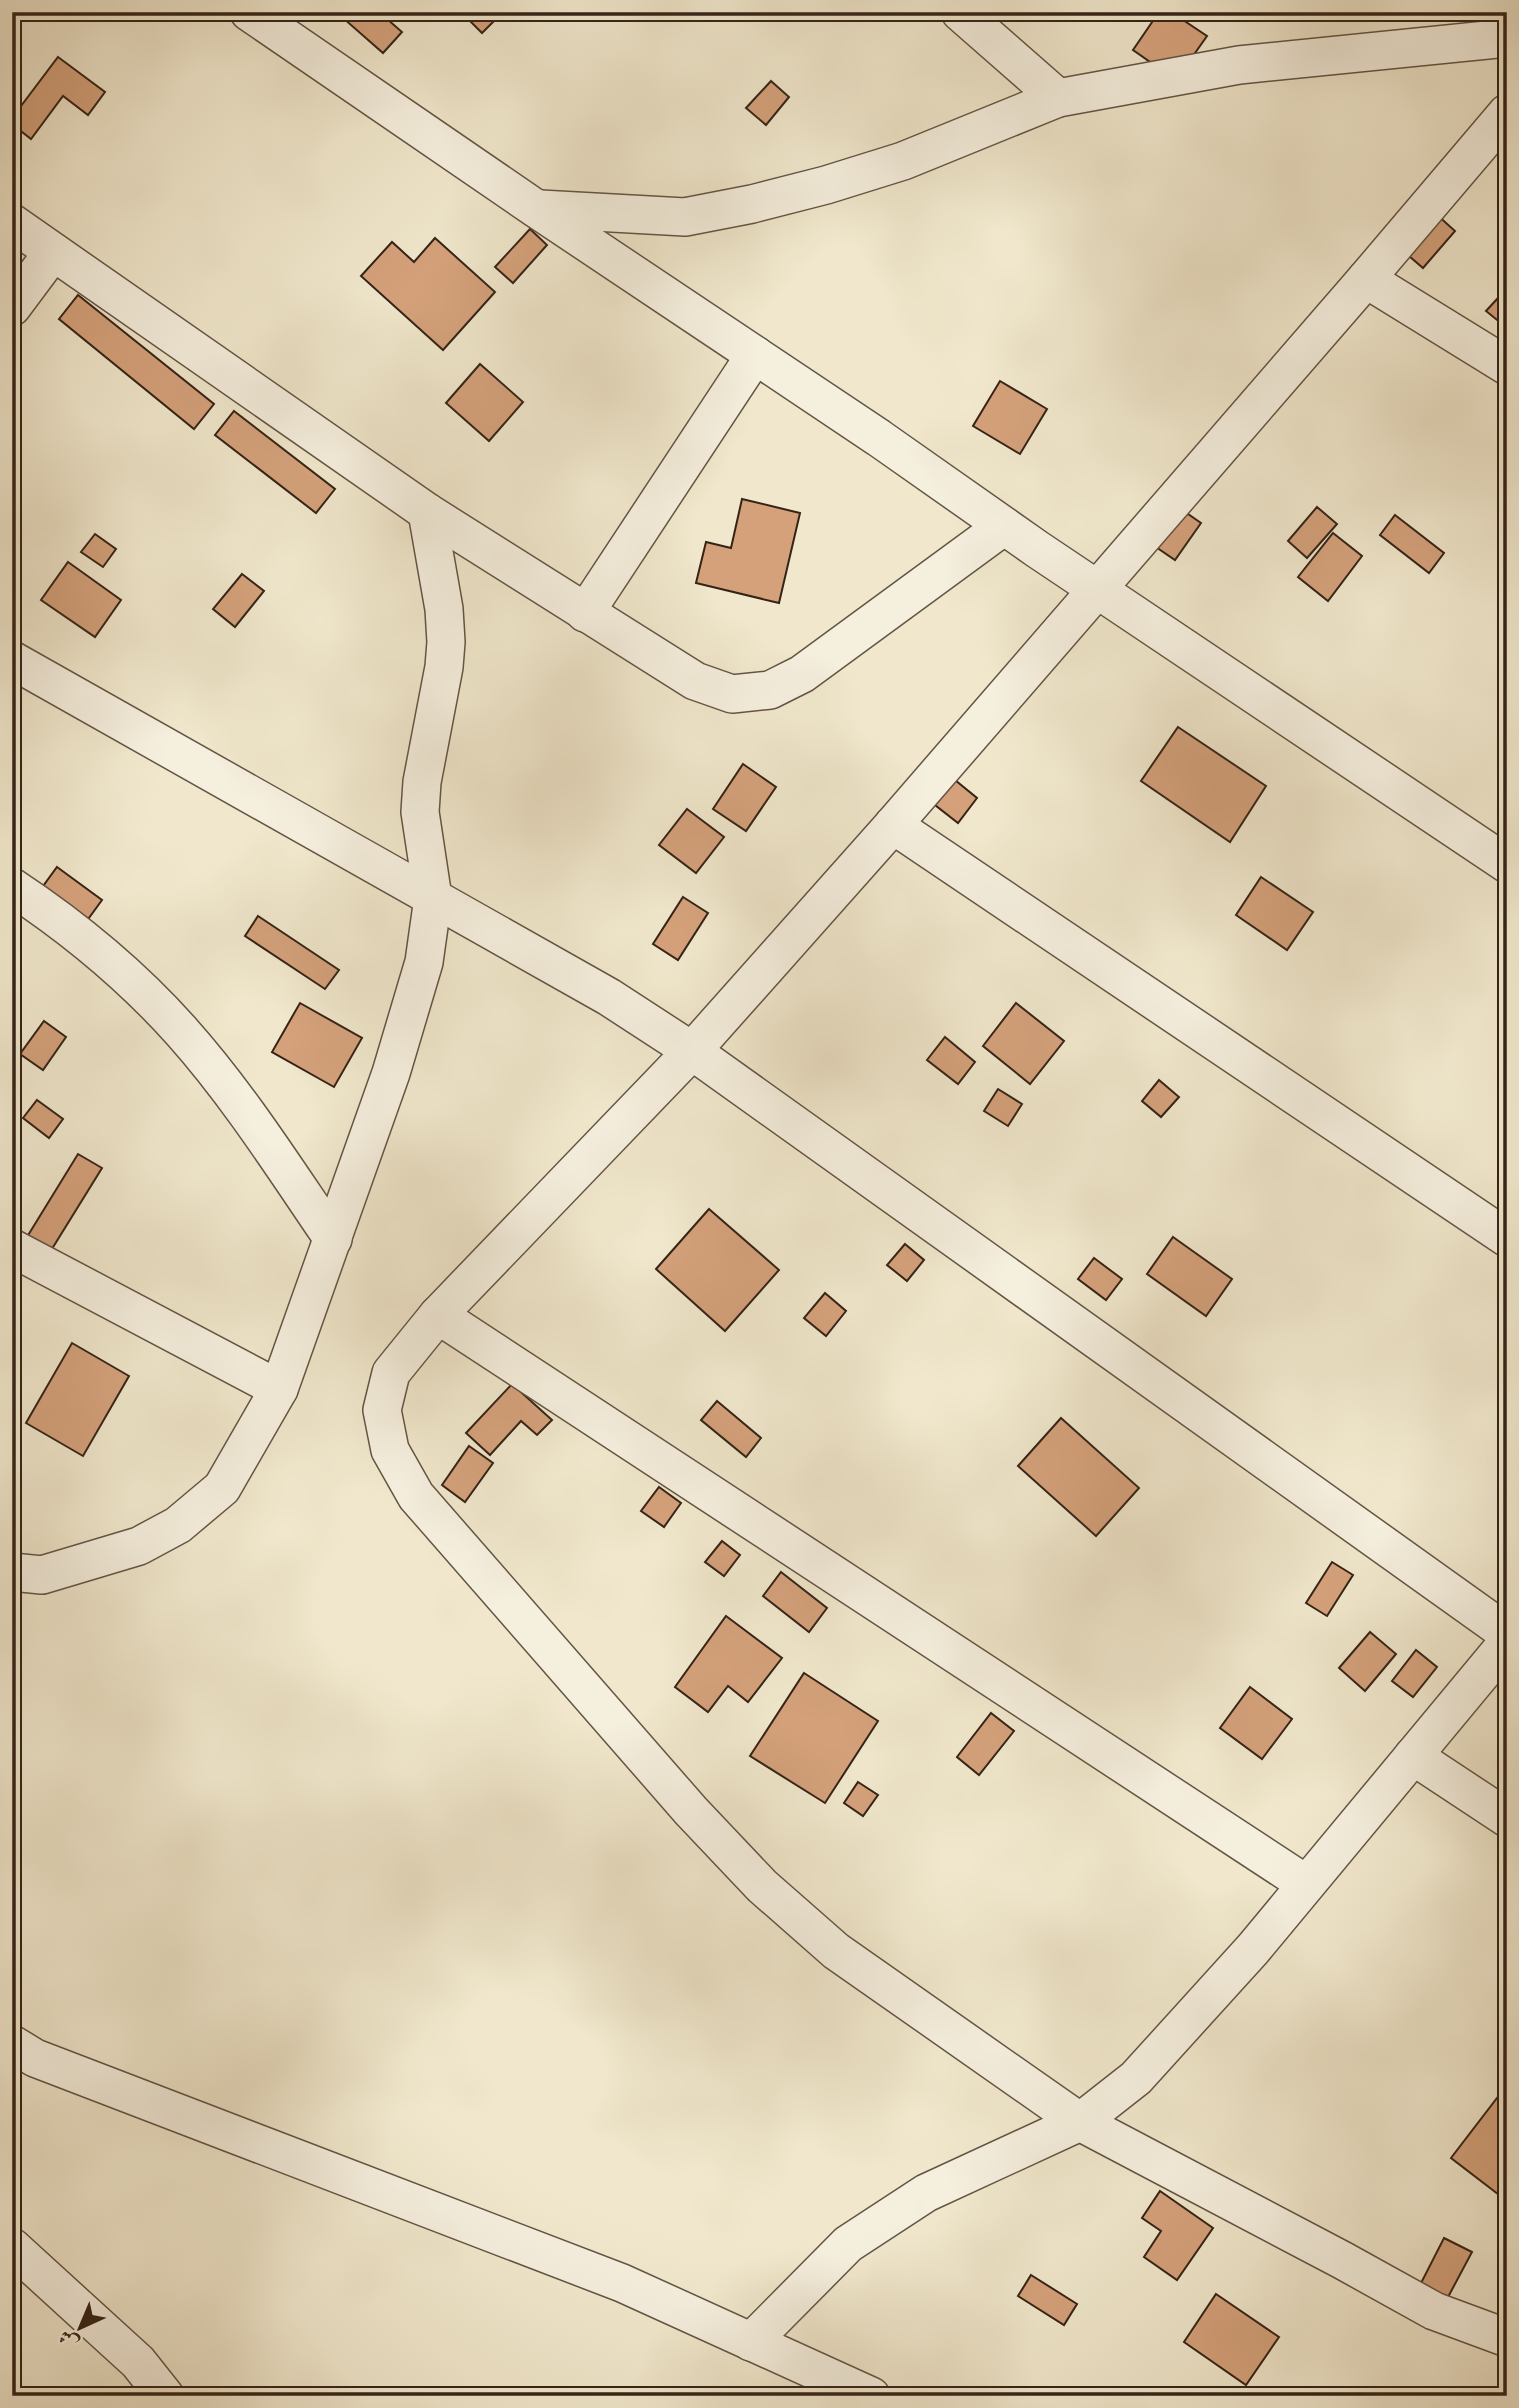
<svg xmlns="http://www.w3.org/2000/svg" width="1519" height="2408" font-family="'IM FELL DW Pica',Amiri,serif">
<rect width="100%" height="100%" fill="#f0e7cc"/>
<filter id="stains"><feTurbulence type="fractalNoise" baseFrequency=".00286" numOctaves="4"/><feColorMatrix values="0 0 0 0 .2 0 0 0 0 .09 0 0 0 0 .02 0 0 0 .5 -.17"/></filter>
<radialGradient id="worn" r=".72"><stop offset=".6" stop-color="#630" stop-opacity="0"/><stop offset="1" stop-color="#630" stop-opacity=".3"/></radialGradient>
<g fill="#d4a17b" stroke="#352317" stroke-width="2">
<polygon points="348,12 379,12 402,32 383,53 343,18"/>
<polygon points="465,12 503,12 482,33 463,14"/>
<polygon points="1159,12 1171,12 1207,36 1176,80 1133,50"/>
<polygon points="58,57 105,92 88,115 63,96 31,139 12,124 12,118"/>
<polygon points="771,81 789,97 766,125 746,108"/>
<polygon points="1435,213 1455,231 1423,268 1402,250"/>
<polygon points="530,229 547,245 513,283 495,267"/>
<polygon points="435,238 495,292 443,350 361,276 392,242 414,262"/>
<polygon points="78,295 214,404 194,429 59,319"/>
<polygon points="1498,298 1507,306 1507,328 1486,311"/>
<polygon points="480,364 523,402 489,441 446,403"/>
<polygon points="1000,381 1047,409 1020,454 973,426"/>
<polygon points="234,411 335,489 316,513 215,435"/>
<polygon points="742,499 800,513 779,603 696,583 706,542 731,548"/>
<polygon points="1178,507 1201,523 1175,560 1153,545"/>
<polygon points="1317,507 1337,524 1307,558 1288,541"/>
<polygon points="1395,515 1444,553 1429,573 1380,535"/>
<polygon points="1333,533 1362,556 1328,601 1298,577"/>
<polygon points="95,534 116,549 103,567 81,552"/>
<polygon points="68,562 121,600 95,637 41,600"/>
<polygon points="242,574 264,591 235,627 213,609"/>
<polygon points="1178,727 1266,786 1230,842 1141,781"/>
<polygon points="743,764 776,787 746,831 713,809"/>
<polygon points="955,780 977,798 958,823 935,805"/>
<polygon points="687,809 724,837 696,873 659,845"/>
<polygon points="57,867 102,900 67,948 22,915"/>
<polygon points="1261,877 1313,912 1287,950 1236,915"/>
<polygon points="683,897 708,913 678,960 653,944"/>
<polygon points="258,916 339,970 325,989 245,936"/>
<polygon points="300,1003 362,1038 334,1087 272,1052"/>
<polygon points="1016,1003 1064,1041 1030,1084 983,1046"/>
<polygon points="44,1021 66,1037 43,1070 20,1054"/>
<polygon points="945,1037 975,1062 958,1084 927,1060"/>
<polygon points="1159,1080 1179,1097 1161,1117 1142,1101"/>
<polygon points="998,1089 1022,1104 1008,1126 984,1111"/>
<polygon points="37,1100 63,1119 49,1138 23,1118"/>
<polygon points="78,1154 102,1168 50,1252 27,1237"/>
<polygon points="709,1209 779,1270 725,1331 656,1269"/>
<polygon points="1173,1237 1232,1279 1206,1316 1147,1274"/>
<polygon points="905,1244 924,1260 907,1281 887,1265"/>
<polygon points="1094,1258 1122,1279 1106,1300 1078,1279"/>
<polygon points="825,1293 846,1311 826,1336 804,1318"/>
<polygon points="72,1343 129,1376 83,1456 26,1423"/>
<polygon points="512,1384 552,1420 537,1435 521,1421 490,1455 466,1433"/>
<polygon points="717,1401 761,1438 746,1457 701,1420"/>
<polygon points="1061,1418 1139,1488 1096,1536 1018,1466"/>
<polygon points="469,1446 493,1463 465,1502 442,1485"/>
<polygon points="659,1487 681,1503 664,1527 641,1511"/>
<polygon points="722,1541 740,1555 724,1576 705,1562"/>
<polygon points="1332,1562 1353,1575 1327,1616 1306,1603"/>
<polygon points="781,1572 827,1608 809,1632 763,1596"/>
<polygon points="726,1616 782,1658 748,1702 728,1686 708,1712 675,1687"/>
<polygon points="1370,1632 1396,1654 1365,1691 1339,1668"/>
<polygon points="1416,1650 1437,1667 1413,1697 1392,1681"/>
<polygon points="804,1673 878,1721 825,1803 750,1756"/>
<polygon points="1250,1687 1292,1719 1262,1759 1220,1728"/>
<polygon points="991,1713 1014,1731 979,1775 957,1757"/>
<polygon points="858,1782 878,1795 863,1816 844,1803"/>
<polygon points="1507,2085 1507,2201 1451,2158"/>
<polygon points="1160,2191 1213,2228 1177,2280 1144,2257 1161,2231 1142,2218"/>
<polygon points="1444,2238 1472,2252 1447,2299 1420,2285"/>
<polygon points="1031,2275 1077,2304 1064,2325 1018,2296"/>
<polygon points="1216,2294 1279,2337 1246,2385 1184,2342"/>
</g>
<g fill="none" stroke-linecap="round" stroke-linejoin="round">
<defs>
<g id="minor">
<polyline points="249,12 535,208 879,438 1037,549 1507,864"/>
<polyline points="960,12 1058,98"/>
<polyline points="1507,113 1366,279 893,825 692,1051 438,1315 391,1373 382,1410 390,1450 416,1496 691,1811 762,1886 836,1951 1080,2122 1342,2260 1434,2311 1507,2338"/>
<polyline points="540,209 685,217 752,204 826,185 903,161 1058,98 1239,65 1507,38"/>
<polyline points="12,223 427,512 695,681 732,694 770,690 802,674 1004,526"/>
<polyline points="1366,279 1507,366"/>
<polyline points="12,307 53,252"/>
<polyline points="585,613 755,355"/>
<polyline points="12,660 609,997 692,1051 1507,1633"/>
<polyline points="893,825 1507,1238"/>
<path d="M12 887C74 928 133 977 182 1032 239 1096 285 1169 333 1239"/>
<polyline points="12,1248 279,1389"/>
<polyline points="438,1315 1306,1884"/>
<polyline points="12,1572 42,1575 139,1546 178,1525 222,1488 279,1389 391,1073 424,962 433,898 420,812 422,782 444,667 446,642 444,609 427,512"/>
<polyline points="1413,1756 1507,1818"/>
<polyline points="12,2044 35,2058 622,2283 871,2396"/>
<polyline points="12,2247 138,2362 165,2396"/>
<polyline points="751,2342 848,2244 926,2193 1080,2122 1136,2078 1253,1949 1507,1643"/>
</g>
</defs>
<use href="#minor" stroke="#645444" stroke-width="40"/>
<use href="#minor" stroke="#f5efde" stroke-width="37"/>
</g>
<rect width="1519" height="2408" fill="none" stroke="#f0e7cc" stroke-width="42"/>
<rect x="14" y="14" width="1491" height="2380" fill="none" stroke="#352317" stroke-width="3.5"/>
<rect x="21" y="21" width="1477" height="2366" fill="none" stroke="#352317" stroke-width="2"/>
<g transform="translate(80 2328) rotate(224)" stroke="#f5efde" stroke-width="5" paint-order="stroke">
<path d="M0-5L12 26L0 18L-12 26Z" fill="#352317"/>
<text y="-10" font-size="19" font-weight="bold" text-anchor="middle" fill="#352317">ش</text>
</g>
<rect width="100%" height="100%" filter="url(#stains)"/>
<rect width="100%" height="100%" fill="url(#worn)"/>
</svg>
